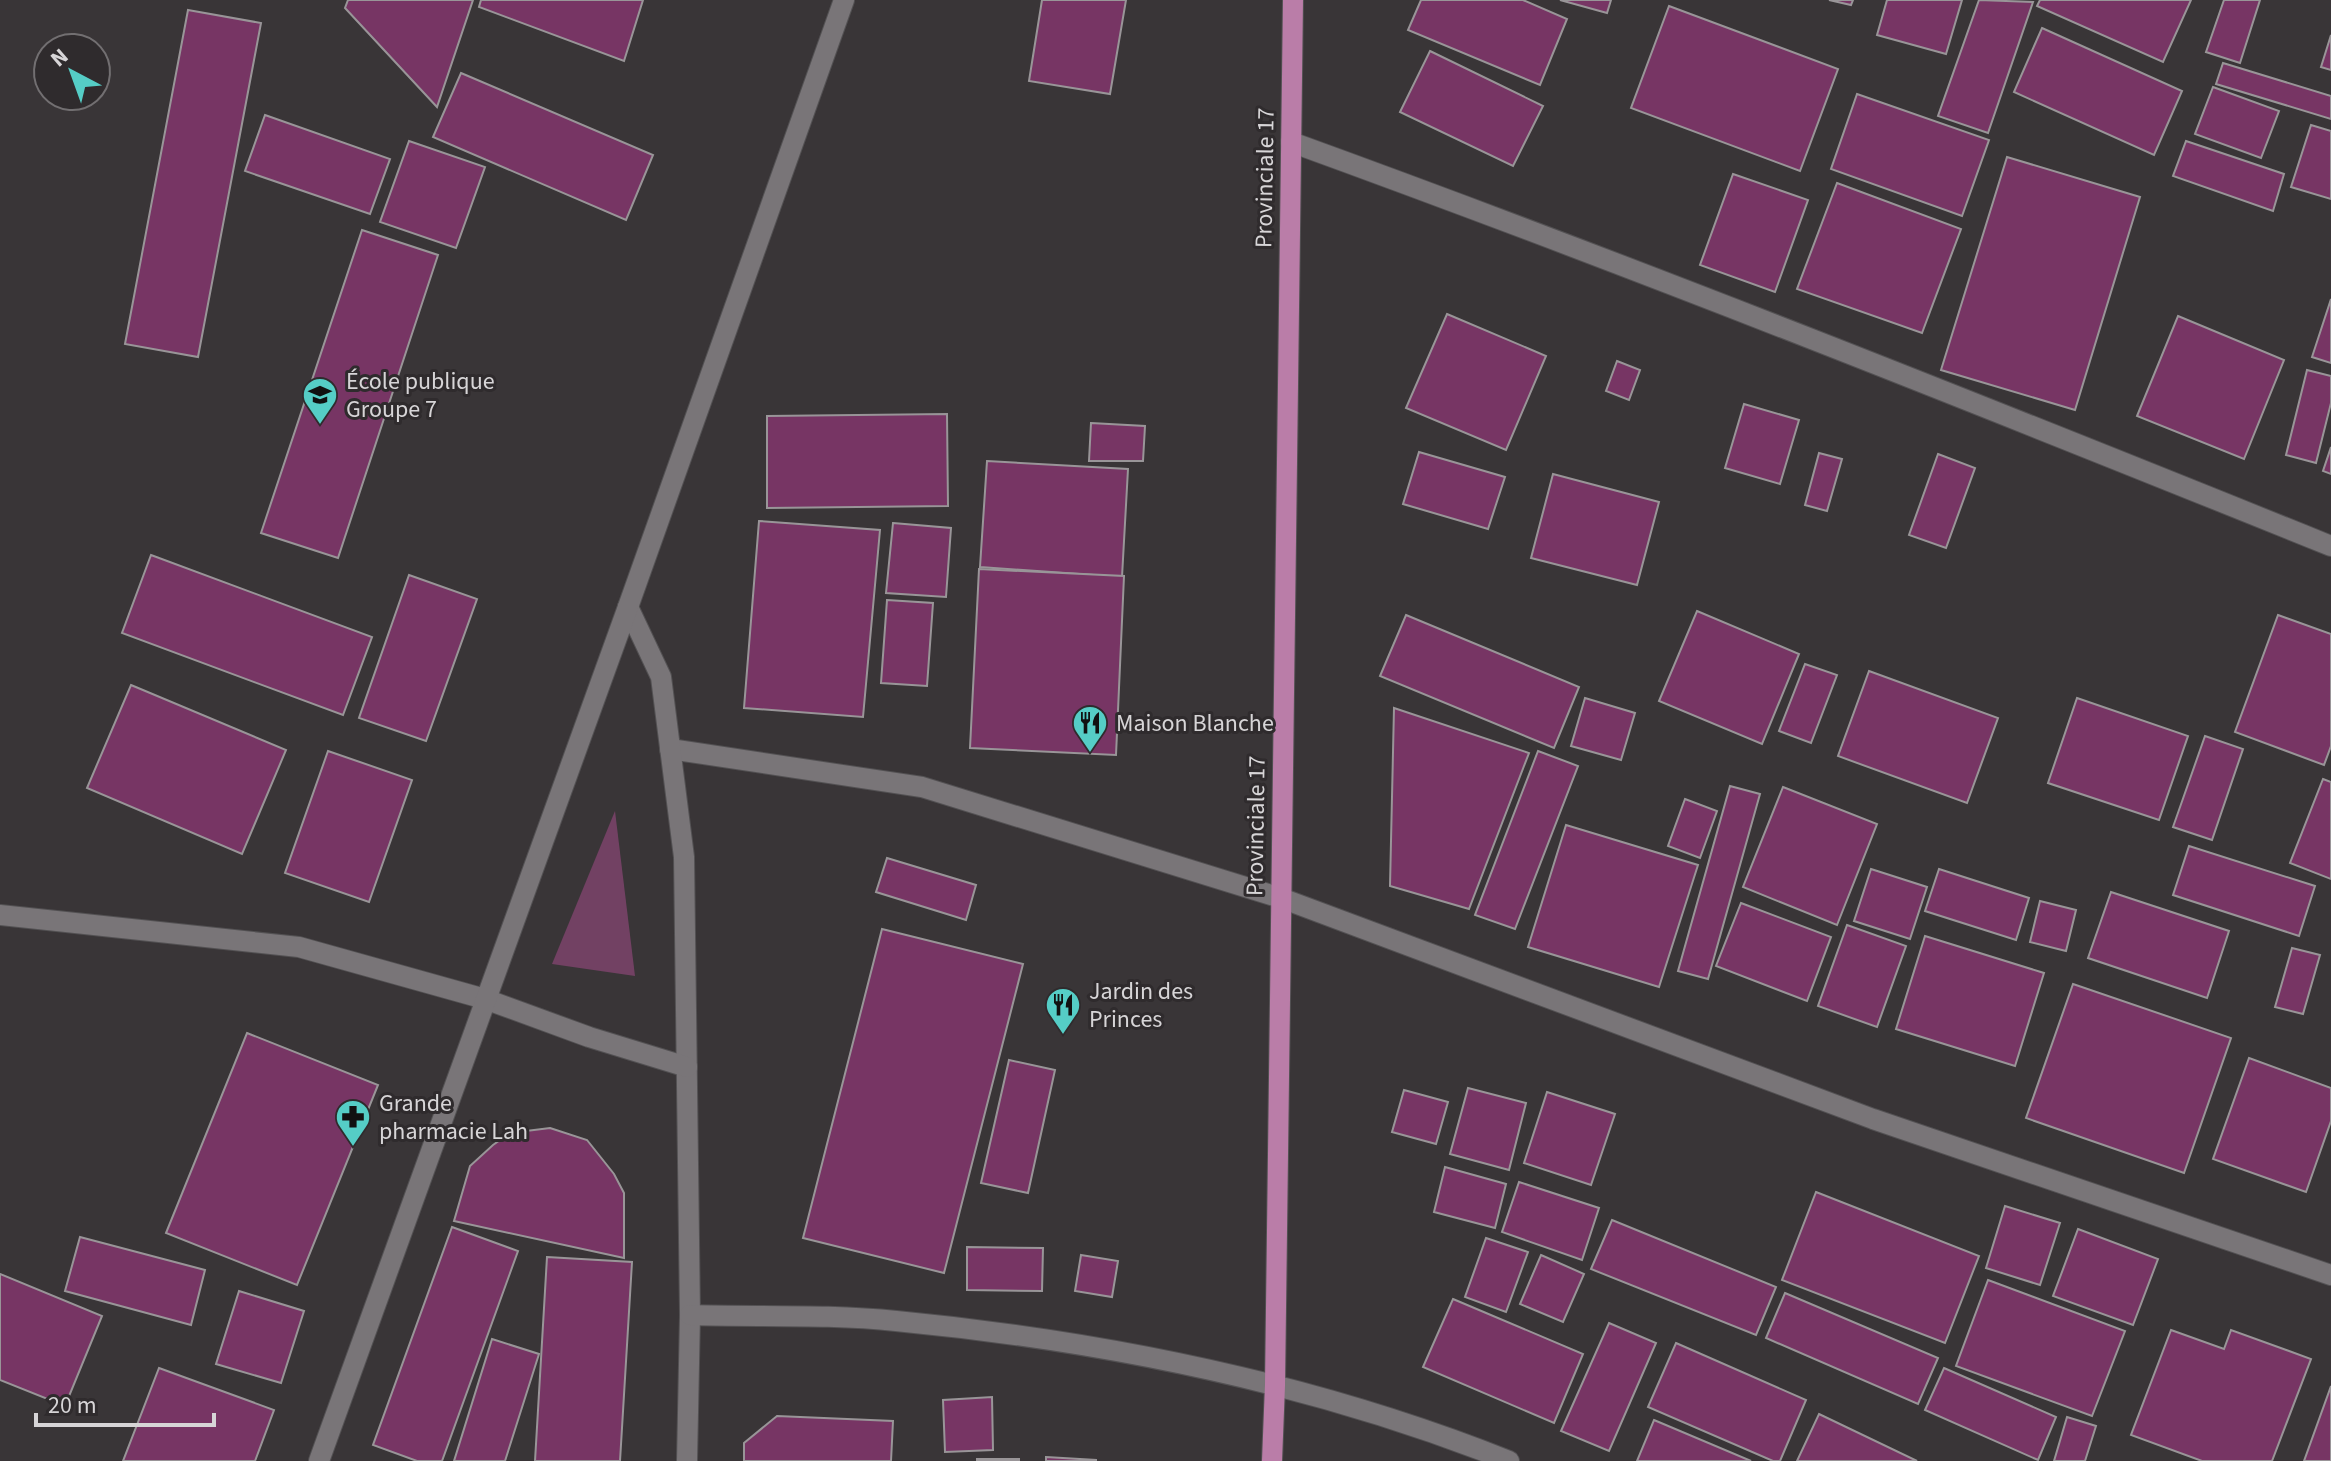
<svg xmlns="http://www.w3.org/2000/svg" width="2331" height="1461" font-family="'Source Sans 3',sans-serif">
<rect width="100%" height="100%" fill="#393537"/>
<polygon fill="#724163" points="615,811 635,976 552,964"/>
<g fill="#773564" stroke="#999598" stroke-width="2">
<polygon points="348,0 473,0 437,107 345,8"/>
<polygon points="481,0 643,0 624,61 479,7"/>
<polygon points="1042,0 1126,0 1110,94 1029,81"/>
<polygon points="1421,0 1523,0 1567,19 1540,85 1408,30"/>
<polygon points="1560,0 1611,0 1607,13"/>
<polygon points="1829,0 1853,0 1851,5"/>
<polygon points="1887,0 1962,0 1946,54 1877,35"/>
<polygon points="1979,0 2033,2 1988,133 1938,116"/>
<polygon points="2040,0 2191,0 2163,62 2037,6"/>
<polygon points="2224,0 2260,0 2240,63 2206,52"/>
<polygon points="1669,6 1838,69 1800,171 1631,108"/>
<polygon points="188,10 261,23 198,357 125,344"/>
<polygon points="2042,28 2182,91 2154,155 2014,92"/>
<polygon points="2331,35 2331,70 2321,67"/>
<polygon points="1430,51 1543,106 1513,166 1400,112"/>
<polygon points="2223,63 2331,96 2331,119 2216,84"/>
<polygon points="461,73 653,155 626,220 433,137"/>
<polygon points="2213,87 2279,111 2261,158 2195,134"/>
<polygon points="1857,94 1989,140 1962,216 1831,169"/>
<polygon points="265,115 390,159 370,214 245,171"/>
<polygon points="2311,125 2331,131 2331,199 2291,187"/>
<polygon points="409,141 485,167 456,248 380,222"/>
<polygon points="2186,141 2284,174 2273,211 2173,176"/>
<polygon points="2007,157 2140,197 2075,410 1941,370"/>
<polygon points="1733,174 1808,200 1775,292 1700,265"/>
<polygon points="1837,183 1961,229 1922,333 1797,289"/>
<polygon points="362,230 438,255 338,558 261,533"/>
<polygon points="2331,299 2331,363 2312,357"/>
<polygon points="1447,314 1546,356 1506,450 1406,408"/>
<polygon points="2178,316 2284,360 2244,459 2137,416"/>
<polygon points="1617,361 1640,370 1629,400 1606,391"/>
<polygon points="2307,370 2331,376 2331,403 2316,463 2286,455"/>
<polygon points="1744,404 1799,420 1780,484 1725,468"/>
<polygon points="947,414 948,506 767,508 767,416"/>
<polygon points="1091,423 1145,426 1143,461 1089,461"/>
<polygon points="2331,447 2331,474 2323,471"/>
<polygon points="1419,452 1505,477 1488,529 1403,504"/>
<polygon points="1819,453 1842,459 1827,511 1805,505"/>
<polygon points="1938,454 1975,468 1946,548 1909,535"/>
<polygon points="987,461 1128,469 1122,577 980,567"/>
<polygon points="1553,474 1659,502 1637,585 1531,558"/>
<polygon points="759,521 880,530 863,717 744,708"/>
<polygon points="893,523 951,528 946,597 886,593"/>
<polygon points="151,555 372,637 343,715 122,633"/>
<polygon points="979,569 1124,576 1116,755 970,748"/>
<polygon points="409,575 477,599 426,741 359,718"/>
<polygon points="887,600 933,603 927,686 881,683"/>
<polygon points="1697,611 1799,654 1762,744 1659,701"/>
<polygon points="1406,615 1579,687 1554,748 1380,676"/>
<polygon points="2278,615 2331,634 2331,746 2324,765 2235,732"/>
<polygon points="1805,664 1837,675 1811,743 1779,731"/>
<polygon points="1869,671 1998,718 1967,803 1838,756"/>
<polygon points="131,685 286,750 242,854 87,788"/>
<polygon points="1585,698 1635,713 1621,760 1571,746"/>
<polygon points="2077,698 2188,736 2159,820 2048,783"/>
<polygon points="1394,708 1529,753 1469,909 1390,886"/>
<polygon points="2205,736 2243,749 2212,840 2173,827"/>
<polygon points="328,751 412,780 369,902 285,873"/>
<polygon points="1538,751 1578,766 1515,929 1475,915"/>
<polygon points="2323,779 2331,782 2331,879 2290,863"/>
<polygon points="1730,786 1760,794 1708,979 1678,971"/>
<polygon points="1783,787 1877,824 1837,925 1743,887"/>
<polygon points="1685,799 1717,811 1700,858 1668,846"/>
<polygon points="1566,825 1698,865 1659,987 1528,947"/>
<polygon points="2189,846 2315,886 2299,936 2173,895"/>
<polygon points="887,858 976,885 966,920 876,892"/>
<polygon points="1871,869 1927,887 1910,939 1854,921"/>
<polygon points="1939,869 2029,898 2016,940 1925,911"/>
<polygon points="2111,892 2229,931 2207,998 2088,958"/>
<polygon points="2040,901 2076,910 2066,951 2030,942"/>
<polygon points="1741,903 1831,937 1807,1001 1716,966"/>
<polygon points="1847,925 1906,946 1877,1027 1818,1006"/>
<polygon points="882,929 1023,964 944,1273 803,1238"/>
<polygon points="1925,936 2044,973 2015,1066 1896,1029"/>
<polygon points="2292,948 2320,955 2303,1014 2275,1007"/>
<polygon points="2073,984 2231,1038 2184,1173 2026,1118"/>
<polygon points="247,1033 378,1085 297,1285 166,1233"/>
<polygon points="2249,1058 2331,1088 2331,1121 2306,1192 2213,1159"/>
<polygon points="1009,1060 1055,1070 1028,1193 981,1183"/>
<polygon points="1468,1088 1526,1103 1509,1170 1450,1154"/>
<polygon points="1404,1090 1448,1102 1436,1144 1392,1132"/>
<polygon points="1547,1092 1615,1114 1591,1185 1524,1163"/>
<polygon points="550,1128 587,1140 614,1174 624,1193 624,1258 454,1221 470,1166 493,1145 510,1133"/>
<polygon points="1445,1167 1506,1184 1495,1228 1434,1212"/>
<polygon points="1519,1182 1599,1208 1582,1260 1502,1232"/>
<polygon points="1816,1192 1979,1256 1945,1343 1782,1280"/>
<polygon points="2005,1206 2060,1223 2040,1285 1986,1268"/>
<polygon points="1612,1220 1776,1287 1756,1335 1591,1269"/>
<polygon points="452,1227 518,1251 442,1461 417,1461 373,1445"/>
<polygon points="2078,1229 2158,1259 2133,1325 2053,1296"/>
<polygon points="80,1237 205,1270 191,1325 65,1291"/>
<polygon points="1486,1238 1528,1252 1506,1312 1465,1297"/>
<polygon points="967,1247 1043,1248 1042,1291 967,1290"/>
<polygon points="1081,1255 1118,1261 1112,1297 1075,1291"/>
<polygon points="1541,1255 1584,1274 1563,1322 1520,1304"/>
<polygon points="547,1257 632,1262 620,1461 535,1461"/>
<polygon points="0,1274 102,1316 65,1406 0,1380"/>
<polygon points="1988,1280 2125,1331 2092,1416 1956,1366"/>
<polygon points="239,1291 304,1311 281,1383 216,1364"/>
<polygon points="1785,1293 1938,1358 1918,1404 1766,1338"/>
<polygon points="1453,1299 1583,1354 1554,1423 1423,1367"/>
<polygon points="1609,1323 1656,1343 1609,1451 1561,1431"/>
<polygon points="2171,1330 2224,1349 2231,1330 2311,1359 2272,1461 2202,1461 2131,1435"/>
<polygon points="492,1339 539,1354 505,1461 454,1461"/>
<polygon points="1676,1343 1806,1400 1780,1461 1773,1461 1648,1407"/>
<polygon points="159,1368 274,1410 255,1461 123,1461"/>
<polygon points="1944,1368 2056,1417 2038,1460 1925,1410"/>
<polygon points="2331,1386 2331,1461 2304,1461"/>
<polygon points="992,1397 993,1450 945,1452 943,1400"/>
<polygon points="1819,1414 1917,1461 1797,1461"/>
<polygon points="777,1416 893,1421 891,1461 744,1461 744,1443"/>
<polygon points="2067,1417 2096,1426 2085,1461 2054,1461"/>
<polygon points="1654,1420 1751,1461 1637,1461"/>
<polygon points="1046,1457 1096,1460 1096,1461 1046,1461"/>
<rect x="977" y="1459" width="42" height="2"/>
</g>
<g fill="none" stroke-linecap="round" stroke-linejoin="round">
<defs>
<g id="street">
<path d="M1291 142C1641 269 1986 407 2331 546"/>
<polyline points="670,749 922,787 1281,898 1873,1119 2331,1275"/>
</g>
<g id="secondary">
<polyline points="628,607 661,677 684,857 690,1315 687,1461"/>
<polyline points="0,915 299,947 485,999 589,1037 687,1067"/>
<path d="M690 1315C759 1317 829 1314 896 1321 1106 1341 1313 1383 1509 1461"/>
<polyline points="319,1461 628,607 844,0"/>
</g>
<polyline id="primary" points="1272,1461 1275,1385 1293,0"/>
</defs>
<use href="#street" stroke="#535153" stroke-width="22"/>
<use href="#secondary" stroke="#535153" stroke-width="22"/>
<use href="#primary" stroke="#535153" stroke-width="22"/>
<use href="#street" stroke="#797578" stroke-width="20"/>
<use href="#secondary" stroke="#797578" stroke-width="20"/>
<use href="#primary" stroke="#ba7da8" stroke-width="20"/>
</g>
<defs>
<symbol id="school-pin" viewBox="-11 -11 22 30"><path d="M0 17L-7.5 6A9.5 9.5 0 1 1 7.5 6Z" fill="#55cdc6" stroke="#2f2b2d"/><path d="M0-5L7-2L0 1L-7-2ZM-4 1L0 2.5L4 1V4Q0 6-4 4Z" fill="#111"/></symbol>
<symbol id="restaurant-pin" viewBox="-11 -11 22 30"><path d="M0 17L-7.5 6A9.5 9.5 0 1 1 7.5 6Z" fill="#55cdc6" stroke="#2f2b2d"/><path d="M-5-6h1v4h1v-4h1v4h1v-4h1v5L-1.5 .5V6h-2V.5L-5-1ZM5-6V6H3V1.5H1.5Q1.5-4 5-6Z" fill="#111"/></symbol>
<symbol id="pharmacy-pin" viewBox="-11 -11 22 30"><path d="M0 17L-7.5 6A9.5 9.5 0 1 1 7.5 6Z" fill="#55cdc6" stroke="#2f2b2d"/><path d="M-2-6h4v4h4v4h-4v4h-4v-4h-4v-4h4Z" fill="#111"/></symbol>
</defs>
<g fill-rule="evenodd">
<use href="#school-pin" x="300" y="375" width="40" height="54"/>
<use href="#restaurant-pin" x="1070" y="703" width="40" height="54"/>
<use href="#restaurant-pin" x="1043" y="985" width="40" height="54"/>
<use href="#pharmacy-pin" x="333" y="1097" width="40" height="54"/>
</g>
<g text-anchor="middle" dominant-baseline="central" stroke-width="6" stroke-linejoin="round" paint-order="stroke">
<g font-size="24" fill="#d7d5d7" stroke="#2f2b2d">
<text transform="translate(1265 178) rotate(-89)">Provinciale 17</text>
<text transform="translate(1256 826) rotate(-89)">Provinciale 17</text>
</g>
<g font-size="24" fill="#d7d5d7" stroke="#2f2b2d" text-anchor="start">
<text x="346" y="381">École publique<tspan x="346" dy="28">Groupe 7</tspan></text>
<text x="1116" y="723">Maison Blanche</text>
<text x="1089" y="991">Jardin des<tspan x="1089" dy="28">Princes</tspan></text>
<text x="379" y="1103">Grande<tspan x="379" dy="28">pharmacie Lah</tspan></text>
</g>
</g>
<g transform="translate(72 72) rotate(319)"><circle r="38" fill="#2f2b2d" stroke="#726f71" stroke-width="2"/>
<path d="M0-6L14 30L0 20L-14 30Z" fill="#55cdc6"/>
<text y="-12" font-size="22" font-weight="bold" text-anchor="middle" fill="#d7d5d7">N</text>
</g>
<path d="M36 1413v12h178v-12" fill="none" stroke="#d7d5d7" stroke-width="4"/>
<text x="48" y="1413" font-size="24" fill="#d7d5d7" stroke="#2f2b2d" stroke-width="6" paint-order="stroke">20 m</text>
</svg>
